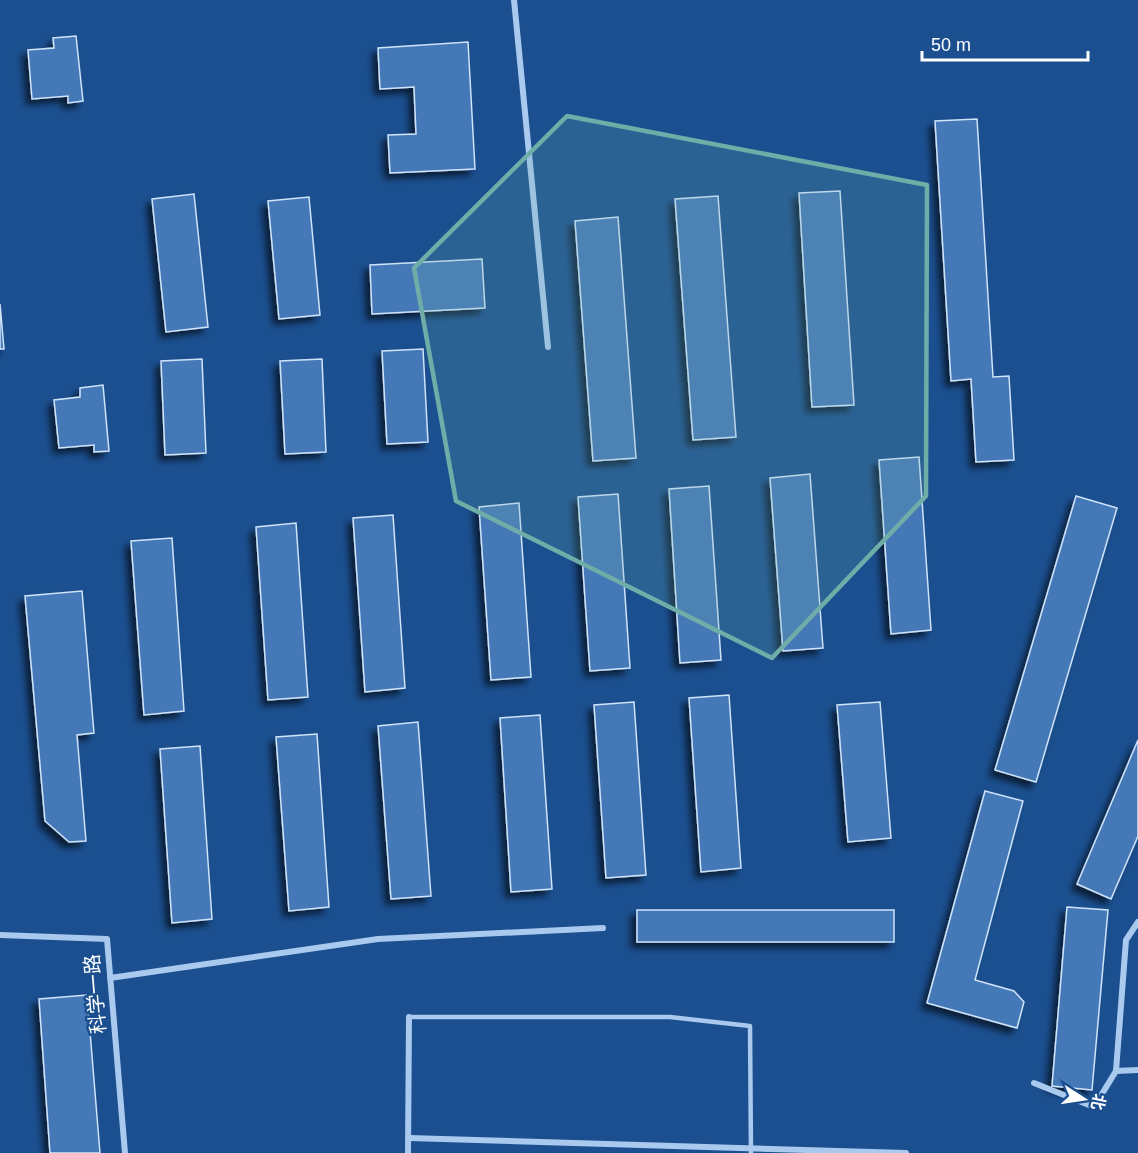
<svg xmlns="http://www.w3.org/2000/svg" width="1138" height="1153" font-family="Helvetica,'Noto Sans SC',sans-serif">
<defs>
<filter id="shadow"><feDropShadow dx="-5.5" dy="5.5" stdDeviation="3" flood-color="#0009"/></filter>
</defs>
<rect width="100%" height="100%" fill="#1b4f8f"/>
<g fill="#4478b7" stroke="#cfe3fa" stroke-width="1.5" filter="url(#shadow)">
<polygon points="76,36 83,101 68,103 68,96 32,99 28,50 54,48 53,38"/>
<polygon points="468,42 475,169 390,173 388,135 416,134 414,87 380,89 378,48"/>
<polygon points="977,119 993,377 1009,376 1014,460 976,462 971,379 951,381 935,121"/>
<polygon points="840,191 854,405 812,407 799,193"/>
<polygon points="194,194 208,327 166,332 152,199"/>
<polygon points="718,196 736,437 693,440 675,199"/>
<polygon points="309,197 320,315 279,319 268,201"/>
<polygon points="618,217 636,458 593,461 575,221"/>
<polygon points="482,259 485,308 372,314 370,265"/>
<polygon points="0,304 4,349 0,349"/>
<polygon points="423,349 428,442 387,444 382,351"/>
<polygon points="202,359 206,453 165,455 161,361"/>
<polygon points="322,359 326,452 285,454 280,361"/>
<polygon points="103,385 109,451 94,452 94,445 59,448 54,400 80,397 80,388"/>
<polygon points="919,457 931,630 891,634 879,460"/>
<polygon points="810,474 823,648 783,651 770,478"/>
<polygon points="709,486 721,660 680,663 669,489"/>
<polygon points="618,494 630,668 590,671 578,497"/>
<polygon points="1076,496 1117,508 1036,782 995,770"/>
<polygon points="519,503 531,677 491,680 479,507"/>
<polygon points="393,515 405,688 365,692 353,518"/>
<polygon points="296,523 308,697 268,700 256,527"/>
<polygon points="172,538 184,711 144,715 131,541"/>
<polygon points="82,591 94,733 77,735 86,841 69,842 45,821 25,596"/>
<polygon points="729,695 741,868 701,872 689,698"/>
<polygon points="634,702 646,875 606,878 594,705"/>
<polygon points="880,702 891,838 848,842 837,705"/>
<polygon points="540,715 552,889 511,892 500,718"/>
<polygon points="418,722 431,896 391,899 378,726"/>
<polygon points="317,734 329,907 289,911 276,737"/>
<polygon points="1138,740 1138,836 1111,899 1077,884"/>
<polygon points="200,746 212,919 172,923 160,749"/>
<polygon points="985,791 1023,801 975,980 1014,991 1024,1002 1017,1028 927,1003"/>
<polygon points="1067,907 1108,910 1092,1090 1052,1086"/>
<rect x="637" y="910" width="257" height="32"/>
<polygon points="87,995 100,1153 50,1153 39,999"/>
</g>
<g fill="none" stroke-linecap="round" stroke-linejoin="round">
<polyline stroke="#a9c9ee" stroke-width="4.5" points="409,1017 670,1017 750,1026 751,1153"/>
<g stroke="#a9c9ee" stroke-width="6">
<polyline points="514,0 548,347"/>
<polyline points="0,935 107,939 125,1153"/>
<polyline points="110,978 378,939 603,928"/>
<polyline points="1116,1071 1138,1070"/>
<polyline points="1034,1083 1094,1107 1116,1071 1126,940 1138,922"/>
<polyline points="409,1138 906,1153"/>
<polyline points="408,1153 409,1017"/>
</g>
</g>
<path fill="#6fada8" fill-opacity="0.2" stroke="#6fada8" stroke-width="4.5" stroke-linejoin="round" d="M567 116 927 185 926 496 772 658 456 501 414 268Z"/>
<g text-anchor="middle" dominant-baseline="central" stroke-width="5" stroke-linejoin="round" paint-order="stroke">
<g font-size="20" fill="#fff" stroke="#1b4f8f">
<text transform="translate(95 994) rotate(-95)">科学一路</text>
</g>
</g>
<g transform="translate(1084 1099) rotate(102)" stroke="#1b4f8f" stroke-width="4.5" paint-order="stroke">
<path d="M0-4.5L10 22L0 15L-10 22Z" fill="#ffffff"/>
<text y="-9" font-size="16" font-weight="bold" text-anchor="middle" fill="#ffffff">北</text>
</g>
<path d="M922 51v9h166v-9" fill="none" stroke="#ffffff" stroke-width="3"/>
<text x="931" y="51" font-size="18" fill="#ffffff" stroke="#1b4f8f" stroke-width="4.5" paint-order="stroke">50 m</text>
</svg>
